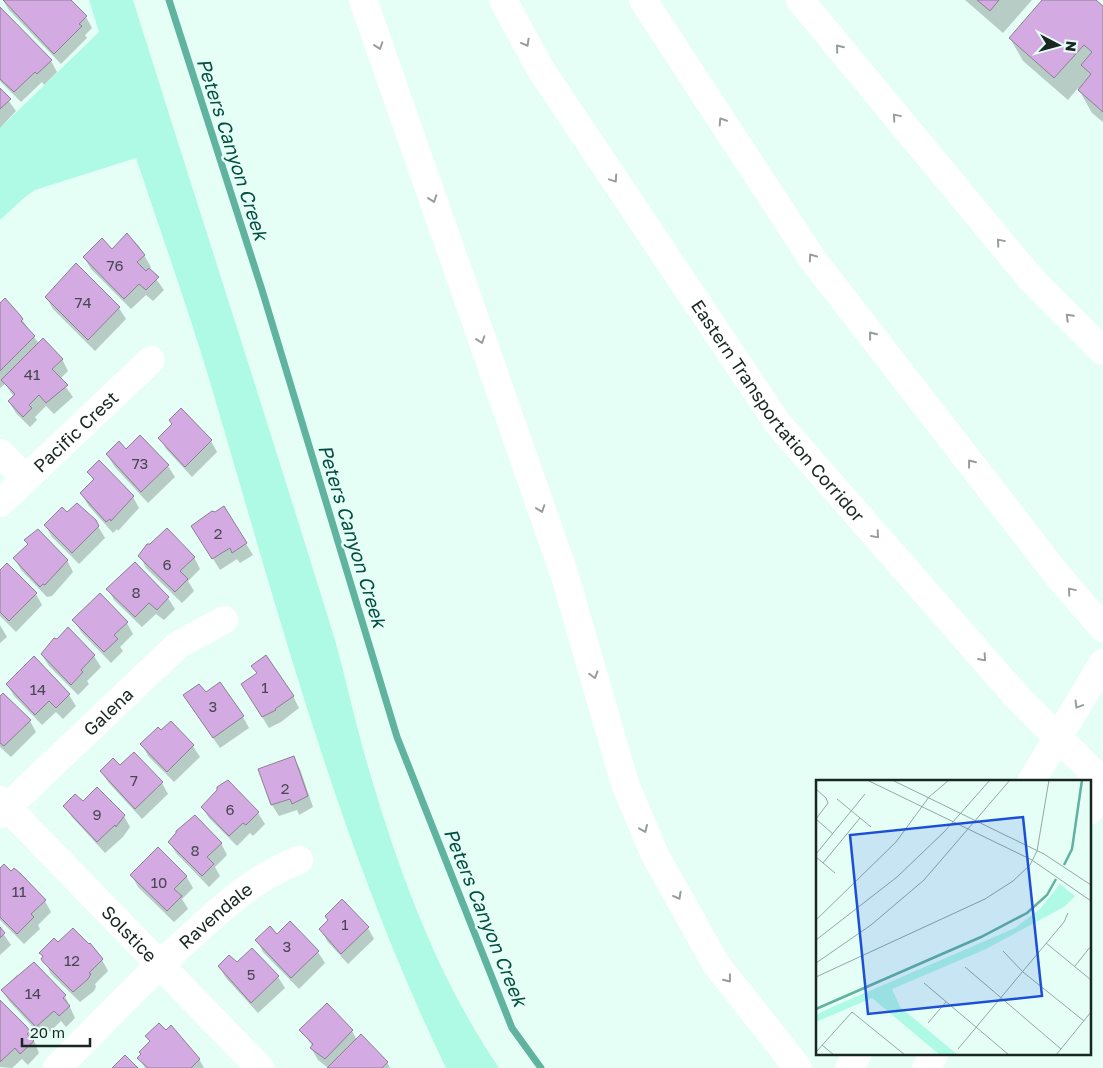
<svg xmlns="http://www.w3.org/2000/svg" width="1103" height="1068" font-family="'Golos Text',sans-serif">
<rect width="100%" height="100%" fill="#e5fff7"/>
<path fill="#affae5" d="M89 0H133C200 213 269 426 335 640 346 679 354 718 365 756 396 864 435 974 499 1068H446C342 853 280 620 213 392 190 314 162 236 136 158L35 190 25 197 0 220V128L99 32Z"/>
<g fill="#0003">
<polygon points="3,0 70,0 86,17 92,28 85,35 87,38 61,64 9,10"/>
<polygon points="965,0 1032,0 1003,33"/>
<polygon points="1043,0 1094,0 1103,8 1103,122 1092,113 1078,88 1068,100 1023,61 1010,38"/>
<polygon points="0,9 51,61 57,72 44,85 42,82 21,102 0,81"/>
<polygon points="0,89 16,111 0,128"/>
<polygon points="127,235 139,246 151,267 149,269 164,290 153,301 146,295 131,309 91,269 84,257 112,250"/>
<polygon points="76,265 119,308 126,319 95,351 53,309 46,297"/>
<polygon points="0,302 19,315 39,344 62,359 68,371 60,379 73,397 54,414 46,406 35,417 37,420 30,427 16,413 9,402 14,397 5,384 0,388"/>
<polygon points="173,425 211,441 217,452 192,477 166,449 160,438"/>
<polygon points="126,450 168,466 175,477 148,503 114,466 107,454"/>
<polygon points="88,472 133,497 139,508 118,531 117,529 113,533 88,505 81,493 94,481"/>
<polygon points="224,508 253,555 240,563 237,559 220,570 200,538 215,513"/>
<polygon points="67,514 95,521 105,538 79,564 52,537 45,525"/>
<polygon points="25,540 67,560 73,572 52,596 47,597 21,570 15,559 28,545"/>
<polygon points="140,556 194,557 200,569 188,581 194,591 182,603 146,568"/>
<polygon points="135,564 168,598 175,609 164,620 156,614 142,627 114,600 108,589"/>
<polygon points="0,572 36,594 42,605 16,632 0,616"/>
<polygon points="74,620 127,623 133,634 120,647 123,651 111,663 81,632"/>
<polygon points="0,625 7,637 0,643"/>
<polygon points="68,629 94,656 101,667 87,681 89,684 78,695 49,666 42,655"/>
<polygon points="7,684 69,695 76,706 63,719 56,712 42,725 14,696"/>
<polygon points="205,694 243,717 249,728 220,748 184,696"/>
<polygon points="249,696 293,696 299,708 281,722 269,728"/>
<polygon points="0,698 30,721 36,732 11,757 0,747"/>
<polygon points="171,723 193,746 200,757 174,782 148,756 142,744 161,732"/>
<polygon points="294,758 300,769 313,807 299,815 297,810 279,816 272,805"/>
<polygon points="120,767 162,783 168,794 142,819 108,782 101,771"/>
<polygon points="228,782 258,813 265,824 253,836 250,833 237,846 209,818 202,807"/>
<polygon points="83,803 124,816 130,827 123,837 105,853 72,817 65,806"/>
<polygon points="169,842 221,843 227,855 215,867 220,876 209,887 176,853"/>
<polygon points="0,870 45,901 51,912 38,925 40,929 24,944 0,920"/>
<polygon points="132,876 186,876 193,888 182,899 188,909 174,922 138,887"/>
<polygon points="329,921 368,928 374,939 348,964 327,941 321,929"/>
<polygon points="290,922 318,952 325,963 299,989 263,952 257,940 276,936"/>
<polygon points="0,929 11,945 0,955"/>
<polygon points="90,945 99,954 108,971 95,984 96,987 94,991 80,1002 51,974 41,953"/>
<polygon points="237,964 278,977 285,988 258,1013 226,978 219,967"/>
<polygon points="17,975 65,996 75,1018 66,1027 61,1021 43,1038 9,1001 2,990"/>
<polygon points="0,1002 29,1032 35,1043 39,1053 28,1065 22,1059 12,1068 0,1067"/>
<polygon points="327,1005 352,1031 357,1040 387,1062 390,1068 328,1068 318,1060 311,1048 313,1047 301,1030"/>
<polygon points="147,1036 199,1059 204,1068 145,1068 139,1058 151,1043"/>
</g>
<g fill="none" stroke-linecap="round" stroke-linejoin="round">
<polyline stroke="#60b39e" stroke-width="7" points="169,0 262,290 397,737 512,1028 541,1068"/>
</g>
<g fill="#d3abe2" stroke="#8e7f94">
<polygon points="3,0 71,0 87,16 79,24 82,26 54,54"/>
<polygon points="977,0 999,0 990,11"/>
<polygon points="1042,0 1096,0 1103,6 1103,112 1078,90 1091,74 1081,65 1092,52 1084,45 1054,78 1009,38"/>
<polygon points="0,7 52,60 37,74 35,72 14,92 0,79"/>
<polygon points="0,88 11,99 0,109"/>
<polygon points="127,233 145,255 137,262 146,271 149,268 159,277 146,290 139,284 124,299 83,257 102,238 112,249"/>
<polygon points="76,263 120,307 88,340 45,297"/>
<polygon points="5,298 20,315 23,319 21,321 35,336 0,371 0,303"/>
<polygon points="43,338 63,359 52,369 68,385 46,403 39,395 29,405 32,408 23,417 8,401 15,394 1,380"/>
<polygon points="181,408 212,440 185,467 158,438 172,424 169,420"/>
<polygon points="140,435 169,465 141,492 106,454 119,441 126,449"/>
<polygon points="99,460 134,496 111,521 110,519 106,522 80,493 94,479 87,472"/>
<polygon points="77,503 96,520 99,526 72,553 44,525 62,507 67,512"/>
<polygon points="224,506 247,543 232,553 230,548 212,559 191,526 212,511 215,512"/>
<polygon points="167,528 195,557 180,571 188,579 175,592 138,556 147,544 150,544"/>
<polygon points="38,529 68,560 45,585 43,584 40,587 13,558 28,544 24,540"/>
<polygon points="135,562 169,597 157,610 149,603 135,617 106,589"/>
<polygon points="7,563 37,593 9,621 0,612 0,570"/>
<polygon points="100,593 128,622 114,635 118,639 104,652 72,620"/>
<polygon points="68,627 95,655 81,670 83,672 71,685 41,654 54,638 57,639"/>
<polygon points="266,655 294,696 275,709 276,710 262,717 241,684 257,673 251,666"/>
<polygon points="34,656 70,694 56,708 49,701 35,715 6,684"/>
<polygon points="220,682 244,716 213,738 183,695 199,684 206,692"/>
<polygon points="3,693 31,720 4,746 0,743 0,696"/>
<polygon points="171,721 194,745 167,772 140,744 158,727 161,730"/>
<polygon points="134,752 163,782 135,809 100,771 113,758 120,765"/>
<polygon points="294,756 308,796 292,804 290,799 271,805 258,769"/>
<polygon points="228,780 259,812 246,825 243,823 229,836 201,807 217,790 217,787"/>
<polygon points="97,787 125,815 116,827 115,825 97,842 63,806 75,794 83,801"/>
<polygon points="195,815 222,843 207,857 214,864 202,876 168,842 176,833 176,831"/>
<polygon points="158,847 187,876 174,889 182,896 167,911 130,875"/>
<polygon points="4,864 11,871 14,868 20,873 46,900 31,914 34,917 17,934 0,917 0,868"/>
<polygon points="342,899 369,927 341,954 319,929 328,920 325,916"/>
<polygon points="290,921 319,951 291,978 255,940 270,926 277,934"/>
<polygon points="0,927 5,933 0,938"/>
<polygon points="73,928 89,944 90,943 103,959 89,973 91,974 88,979 73,992 43,962 41,959 43,956 39,953 54,938 58,942"/>
<polygon points="252,948 279,976 251,1003 218,966 229,955 237,962"/>
<polygon points="34,962 66,995 63,998 70,1006 59,1016 54,1011 36,1027 1,990"/>
<polygon points="0,1000 26,1026 30,1031 27,1034 34,1041 20,1054 15,1048 0,1062"/>
<polygon points="327,1003 353,1030 325,1059 310,1048 313,1044 299,1030"/>
<polygon points="159,1023 166,1030 171,1025 200,1059 191,1068 148,1068 137,1058 141,1054 139,1052 150,1041 145,1036"/>
<polygon points="361,1034 388,1062 382,1068 327,1068"/>
<polygon points="125,1055 138,1068 112,1068"/>
</g>
<g fill="none" stroke-linecap="round" stroke-linejoin="round">
<g stroke="#fff" stroke-width="28">
<polyline points="0,453 25,478"/>
<path id="s1" d="M0 503 151 360"/>
<path id="s2" d="M0 800 260 1068"/>
<path id="s3" d="M0 814 178 645 224 620"/>
<path id="s4" d="M57 1068C100 1025 142 980 188 939 224 906 253 878 299 860"/>
</g>
<g stroke="#fff" stroke-width="28">
<polyline points="1031,782 1103,663"/>
<polyline points="1089,811 1103,789"/>
<polyline points="849,1068 858,1054"/>
<polyline points="926,1068 934,1054"/>
</g>
<g stroke="#fff" stroke-width="28">
<polyline points="363,0 564,573 625,784 655,855 716,964 798,1068"/>
<path id="s5" d="M503 0 541 70 779 425 1018 698 1103 782"/>
<polyline points="643,0 813,260 1058,576 1103,628"/>
<polyline points="800,0 1031,279 1103,351"/>
</g>
</g>
<defs><path id="oneway-chevron" d="M-2-3.5L2.5 0L-2 3.5" fill="none" stroke-width="1.6" stroke-linecap="round" stroke-linejoin="round" transform="scale(1.25)"/></defs>
<g stroke="#989d9c">
<use href="#oneway-chevron" transform="translate(526 43) rotate(61)"/>
<use href="#oneway-chevron" transform="translate(379 46) rotate(71)"/>
<use href="#oneway-chevron" transform="translate(839 48) rotate(-129)"/>
<use href="#oneway-chevron" transform="translate(896 117) rotate(-130)"/>
<use href="#oneway-chevron" transform="translate(722 121) rotate(-123)"/>
<use href="#oneway-chevron" transform="translate(614 179) rotate(56)"/>
<use href="#oneway-chevron" transform="translate(433 199) rotate(71)"/>
<use href="#oneway-chevron" transform="translate(1000 242) rotate(-130)"/>
<use href="#oneway-chevron" transform="translate(812 257) rotate(-125)"/>
<use href="#oneway-chevron" transform="translate(1069 317) rotate(-135)"/>
<use href="#oneway-chevron" transform="translate(872 335) rotate(-128)"/>
<use href="#oneway-chevron" transform="translate(481 340) rotate(71)"/>
<use href="#oneway-chevron" transform="translate(971 463) rotate(-128)"/>
<use href="#oneway-chevron" transform="translate(541 509) rotate(71)"/>
<use href="#oneway-chevron" transform="translate(876 535) rotate(49)"/>
<use href="#oneway-chevron" transform="translate(1071 591) rotate(-130)"/>
<use href="#oneway-chevron" transform="translate(983 658) rotate(49)"/>
<use href="#oneway-chevron" transform="translate(594 675) rotate(74)"/>
<use href="#oneway-chevron" transform="translate(1078 705) rotate(121)"/>
<use href="#oneway-chevron" transform="translate(644 829) rotate(67)"/>
<use href="#oneway-chevron" transform="translate(678 896) rotate(61)"/>
<use href="#oneway-chevron" transform="translate(728 979) rotate(52)"/>
</g>
<g text-anchor="middle" dominant-baseline="central" stroke-width="5" stroke-linejoin="round" paint-order="stroke">
<g font-size="15" fill="#484752">
<text x="115" y="265">76</text>
<text x="83" y="302">74</text>
<text x="32" y="374">41</text>
<text x="140" y="463">73</text>
<text x="218" y="533">2</text>
<text x="167" y="564">6</text>
<text x="136" y="592">8</text>
<text x="265" y="687">1</text>
<text x="38" y="689">14</text>
<text x="213" y="706">3</text>
<text x="134" y="780">7</text>
<text x="285" y="788">2</text>
<text x="230" y="809">6</text>
<text x="97" y="814">9</text>
<text x="195" y="850">8</text>
<text x="159" y="882">10</text>
<text x="19" y="891">11</text>
<text x="345" y="924">1</text>
<text x="287" y="946">3</text>
<text x="72" y="960">12</text>
<text x="251" y="974">5</text>
<text x="33" y="993">14</text>
</g>
<g font-size="18" fill="#192622" stroke="#e5fff7">
<text stroke="none"><textPath href="#s5" startOffset="495">Eastern Transportation Corridor</textPath></text>
<text stroke="none"><textPath href="#s1" startOffset="104">Pacific Crest</textPath></text>
<text stroke="none"><textPath href="#s3" startOffset="149">Galena</textPath></text>
<text stroke="none"><textPath href="#s4" startOffset="220">Ravendale</textPath></text>
<text stroke="none"><textPath href="#s2" startOffset="186">Solstice</textPath></text>
</g>
<g font-size="19" font-style="italic" fill="#044f41" stroke="#e5fff7">
<text transform="translate(233 149) rotate(72)">Peters Canyon Creek</text>
<text transform="translate(353 536) rotate(73)">Peters Canyon Creek</text>
<text transform="translate(486 917) rotate(68)">Peters Canyon Creek</text>
</g>
</g>
<g transform="translate(816 780)">
<rect width="275" height="275" fill="#e5fff7"/>
<path d="M244 104 259 116 248 127 170 169 76 209 84 227 142 275H124L56 218 0 242V235L14 228 199 148 224 129Z" fill="#affae5"/>
<path fill="none" stroke="#60b39e" stroke-width="2.5" d="M248 85 256 69 266 0M0 229 165 157 211 133 231 115 240 99"/>
<path fill="none" stroke="#93a8a2" stroke-width="1" d="M51 0 216 80 275 121M76 0 228 74 275 105M0 9 10 18 12 23 0 39M21 19 55 47M0 39 17 54M0 74 49 14M0 77 19 93M7 83 44 38M0 140 80 62 113 17 133 0M0 160 81 97 128 52 174 0M230 163 275 200M187 171 207 192 268 241M0 183 55 145 108 100 194 0M259 186 275 166M149 187 245 269M0 197 169 119 197 101 214 85 221 71 233 0M108 203 193 275M112 243 130 222M6 265 18 275M142 269 248 142 252 133M0 272 36 232 89 275M240 275 275 232"/>
<path fill="#1d4ed8" fill-opacity="0.15" stroke="#1d4ed8" stroke-width="2.5" d="M207 37 226 216 52 234 34 55Z"/>
<rect width="275" height="275" fill="none" stroke="#192622" stroke-width="2.5"/>
</g>
<g transform="translate(1058 45) rotate(96)" stroke="#e5fff7" stroke-width="4" paint-order="stroke">
<path d="M0-4L9 19L0 12L-9 19Z" fill="#192622"/>
<text y="-8" font-size="14" font-weight="bold" text-anchor="middle" fill="#192622">N</text>
</g>
<path d="M22 1038v8h68v-8" fill="none" stroke="#192622" stroke-width="2.5"/>
<text x="30" y="1038" font-size="15" fill="#192622" stroke="#e5fff7" stroke-width="4" paint-order="stroke">20 m</text>
</svg>
